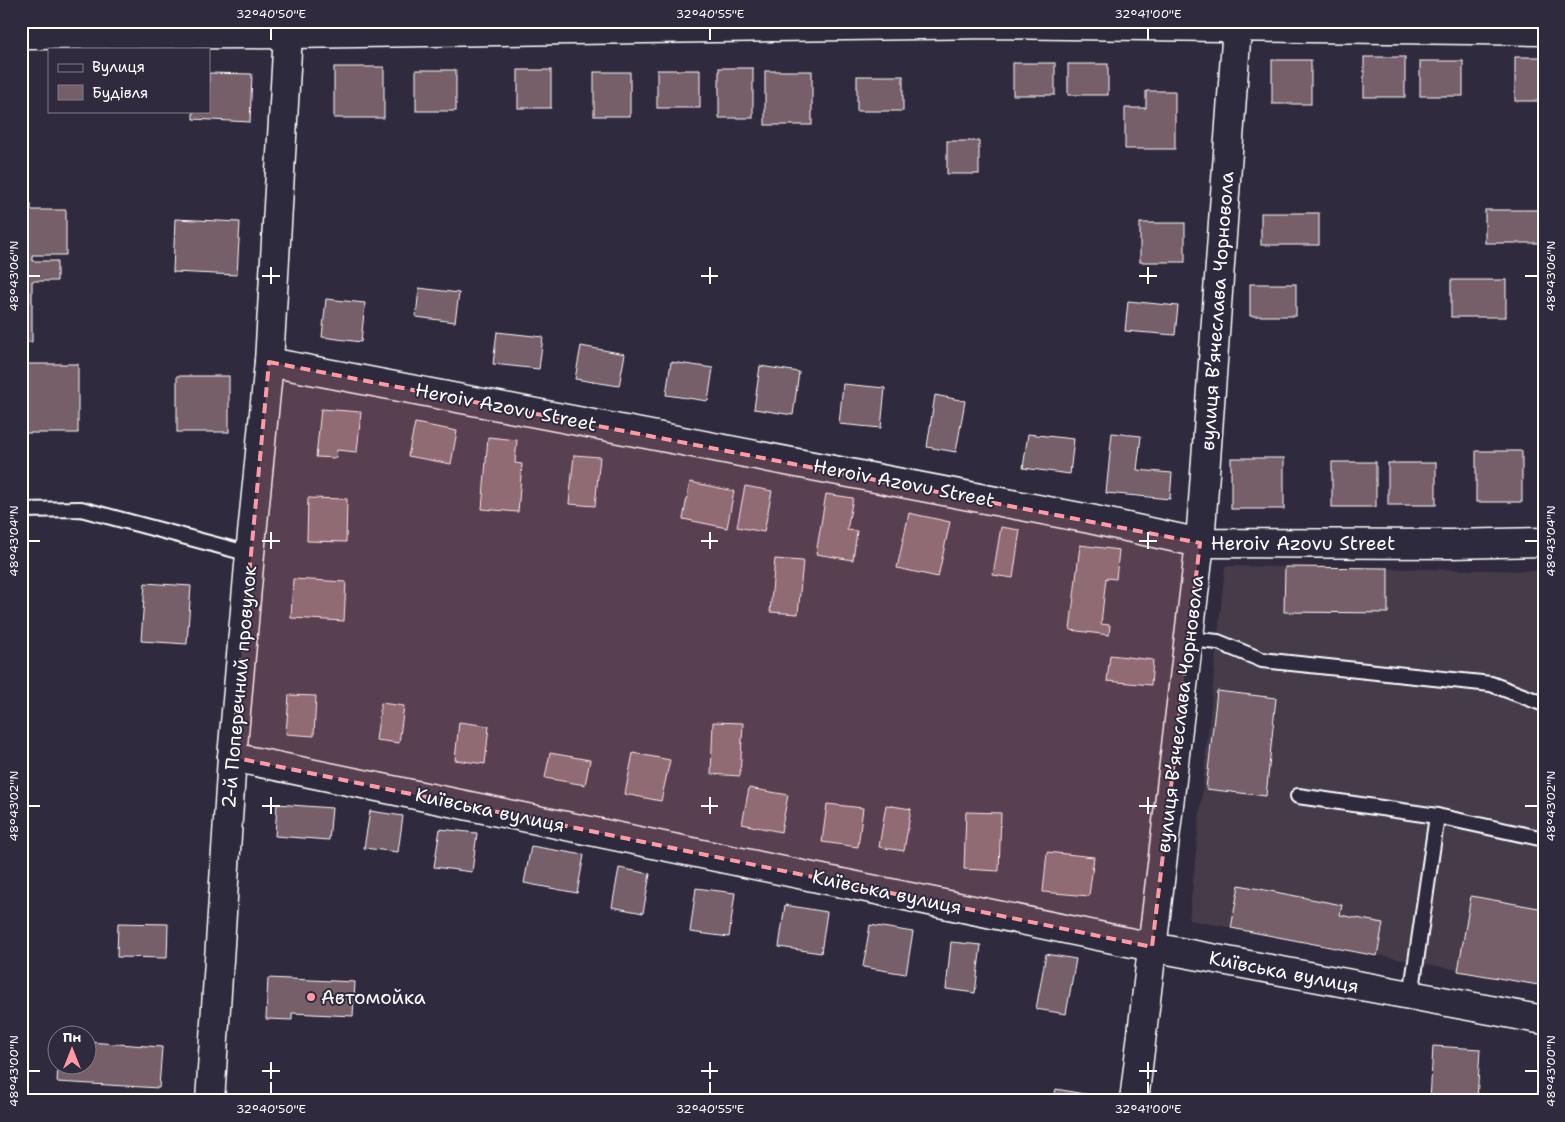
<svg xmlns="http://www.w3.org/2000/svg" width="1565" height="1122" font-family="'Shantell Sans',sans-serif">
<rect width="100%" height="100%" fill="#2f2a3d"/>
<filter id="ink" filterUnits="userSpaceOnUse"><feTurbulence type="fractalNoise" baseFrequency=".02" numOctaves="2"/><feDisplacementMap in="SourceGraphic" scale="10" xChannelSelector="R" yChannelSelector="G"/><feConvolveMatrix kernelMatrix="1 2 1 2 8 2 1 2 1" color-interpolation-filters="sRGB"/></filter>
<g filter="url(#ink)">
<polygon fill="#443a4a" points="1225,566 1544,571 1544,986 1189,920"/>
<g fill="#765e67" stroke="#fff">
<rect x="1364" y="57" width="41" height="40"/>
<rect x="1515" y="57" width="29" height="44"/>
<rect x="1272" y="60" width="39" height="44"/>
<rect x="1420" y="61" width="43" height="35"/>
<rect x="1013" y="63" width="42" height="32"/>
<rect x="1068" y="64" width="40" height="31"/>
<rect x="334" y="67" width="50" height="51"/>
<rect x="719" y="68" width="34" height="50"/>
<rect x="416" y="70" width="40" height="41"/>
<rect x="518" y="70" width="33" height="38"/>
<rect x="657" y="70" width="43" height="38"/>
<rect x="765" y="71" width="47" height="54"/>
<rect x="594" y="72" width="36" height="44"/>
<polygon points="209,73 252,74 250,122 193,119 193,111 209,111"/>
<rect x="857" y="76" width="46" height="35"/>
<polygon points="1146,91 1175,91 1175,149 1125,149 1125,108 1146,108"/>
<rect x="947" y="141" width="32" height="33"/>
<polygon points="21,204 31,204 31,210 66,210 66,255 32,255 32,261 57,261 57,281 32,281 32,342 21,342"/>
<rect x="1485" y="210" width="59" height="33"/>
<rect x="1261" y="213" width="58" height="32"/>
<polygon points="175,219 240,222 237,275 173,272"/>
<rect x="1140" y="223" width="45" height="39"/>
<rect x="1451" y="280" width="55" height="37"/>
<rect x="1250" y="284" width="46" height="32"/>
<polygon points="419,288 459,293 455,322 416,317"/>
<polygon points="326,299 365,303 361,342 322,337"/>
<polygon points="1128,301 1178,306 1175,335 1125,331"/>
<polygon points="497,332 543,337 539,369 493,364"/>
<polygon points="581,346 625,354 619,386 575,379"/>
<polygon points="671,362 713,368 708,401 666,395"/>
<rect x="21" y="364" width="57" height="69"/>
<polygon points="760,366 799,372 793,415 754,409"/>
<rect x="177" y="376" width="52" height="56"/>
<polygon points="843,384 885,388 881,428 839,424"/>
<polygon points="935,395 965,401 956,452 927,447"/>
<polygon points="321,409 361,412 357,452 337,450 336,458 316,457"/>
<polygon points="415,423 457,431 451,464 408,456"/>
<polygon points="1112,433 1141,436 1137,470 1172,473 1170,499 1106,493"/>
<polygon points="1028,434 1074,439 1070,474 1023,468"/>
<polygon points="488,437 517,440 515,463 522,464 518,512 482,509"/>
<rect x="1476" y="451" width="46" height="51"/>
<polygon points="574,455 600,457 595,506 569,504"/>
<rect x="1231" y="458" width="53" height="51"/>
<rect x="1332" y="462" width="44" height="45"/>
<rect x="1388" y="463" width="48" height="42"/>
<polygon points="690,482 734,491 727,528 683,519"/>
<polygon points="745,486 772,491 764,532 737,527"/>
<polygon points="826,494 853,498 847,530 857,531 853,560 816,554"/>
<polygon points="308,498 347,499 346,542 307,541"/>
<polygon points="909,513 950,522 938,577 897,568"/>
<polygon points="1001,527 1020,530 1013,578 993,575"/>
<polygon points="1080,545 1119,550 1116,579 1106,578 1101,624 1110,625 1109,635 1070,630"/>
<polygon points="775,559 803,561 798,614 770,612"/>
<polygon points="1285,567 1388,568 1388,613 1284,612"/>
<polygon points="293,579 346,582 344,621 291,618"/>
<polygon points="145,583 191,586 187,644 141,641"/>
<polygon points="1110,655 1153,660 1151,685 1107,681"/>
<polygon points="1217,691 1276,698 1266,796 1206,789"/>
<polygon points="289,695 316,696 314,736 286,734"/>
<polygon points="381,703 404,706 399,743 376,740"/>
<polygon points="459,722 489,726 485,764 455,760"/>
<polygon points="713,722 743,723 740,776 711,774"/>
<polygon points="550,753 590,760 585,785 545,778"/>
<polygon points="633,753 670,760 661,801 625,794"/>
<polygon points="749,788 788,795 781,832 742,824"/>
<polygon points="277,804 332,808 329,840 275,836"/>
<polygon points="827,804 863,808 858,847 822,842"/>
<polygon points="886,805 911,809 904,851 879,847"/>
<polygon points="370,811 403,816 398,852 364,848"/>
<polygon points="966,812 1001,813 999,871 964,869"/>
<polygon points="440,829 477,833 472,872 434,867"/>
<polygon points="531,846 584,855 577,893 524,883"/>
<polygon points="1047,852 1094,857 1089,896 1043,892"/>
<polygon points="619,868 650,874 643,913 612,907"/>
<polygon points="1239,885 1342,905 1340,915 1383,923 1377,956 1231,928"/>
<polygon points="696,888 735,893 729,937 690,932"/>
<polygon points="1471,896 1544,909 1544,986 1458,971"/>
<polygon points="785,905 827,912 821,953 779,947"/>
<polygon points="118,923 168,924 167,958 117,957"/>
<polygon points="870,925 913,932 906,974 863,967"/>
<polygon points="951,942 981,945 975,993 946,989"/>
<polygon points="1046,954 1076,959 1066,1014 1036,1009"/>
<polygon points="268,978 355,982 353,1016 292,1013 292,1020 266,1019"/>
<polygon points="88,1042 162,1047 159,1088 57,1082 58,1064 88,1064"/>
<polygon points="1433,1046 1480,1049 1477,1101 1430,1101"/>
<polygon points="1544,1062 1544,1101 1536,1101"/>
<polygon points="1056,1089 1101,1097 1100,1101 1053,1101"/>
</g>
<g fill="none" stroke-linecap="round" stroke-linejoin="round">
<defs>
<g id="service">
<polyline points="21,510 81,509 250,554"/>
<polyline points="1189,639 1218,642 1262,660 1491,684 1544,704"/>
<polyline points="1298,796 1437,816 1544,839"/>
<polyline points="1411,996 1437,816"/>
</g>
<g id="minor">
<polyline points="21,35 288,34 992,24 1544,31"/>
<polyline points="269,362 1090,519 1200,543 1450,544 1544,542"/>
<polyline points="232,757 1152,947 1544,1020"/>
<polyline points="210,1101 232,757 250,554 269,362 288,34"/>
<polyline points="1134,1101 1200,543 1237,27"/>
</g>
</defs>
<use href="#service" stroke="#fff" stroke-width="18"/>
<use href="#minor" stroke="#fff" stroke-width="31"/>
<use href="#service" stroke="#2f2a3d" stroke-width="14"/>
<use href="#minor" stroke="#2f2a3d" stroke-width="28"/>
</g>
</g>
<path fill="#ff9aa2" fill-opacity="0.2" stroke="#ff9aa2" stroke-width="4" stroke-dasharray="10 6" stroke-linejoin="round" d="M269 362 1200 543 1152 947 232 757Z"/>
<path fill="none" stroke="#fff" stroke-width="2" d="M271 28V40M710 28V40M1148 28V40M271 267V284M710 267V284M1148 267V284M28 276H40M262 276H280M701 276H718M1139 276H1157M1525 276H1538M271 532V549M710 532V549M1148 532V549M28 541H40M262 541H280M701 541H718M1139 541H1157M1525 541H1538M271 797V814M710 797V814M1148 797V814M28 806H40M262 806H280M701 806H718M1139 806H1157M1525 806H1538M271 1062V1079M710 1062V1079M1148 1062V1079M28 1071H40M262 1071H280M701 1071H718M1139 1071H1157M1525 1071H1538M271 1082V1094M710 1082V1094M1148 1082V1094"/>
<circle fill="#ff9aa2" stroke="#2f2a3d" stroke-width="2" cx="311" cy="997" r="5"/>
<g text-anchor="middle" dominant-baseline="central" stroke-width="4" stroke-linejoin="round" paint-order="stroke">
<g font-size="19" fill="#fff" stroke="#2f2a3d">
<text transform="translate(1217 311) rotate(-86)">вулиця Вʼячеслава Чорновола</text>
<text transform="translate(506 407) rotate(11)">Heroiv Azovu Street</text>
<text transform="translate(904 483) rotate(11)">Heroiv Azovu Street</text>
<text x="1303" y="543">Heroiv Azovu Street</text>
<text transform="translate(239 687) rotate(-85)">2-й Поперечний провулок</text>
<text transform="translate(1180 714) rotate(-83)">вулиця Вʼячеслава Чорновола</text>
<text transform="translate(490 810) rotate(12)">Київська вулиця</text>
<text transform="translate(887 892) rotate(12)">Київська вулиця</text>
<text transform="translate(1284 972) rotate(11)">Київська вулиця</text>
</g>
<g font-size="19" fill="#fff" stroke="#2f2a3d" text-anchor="start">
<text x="321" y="997">Автомойка</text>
</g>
</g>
<rect width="1565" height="1122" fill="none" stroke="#2f2a3d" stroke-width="55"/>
<rect x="48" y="48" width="162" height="65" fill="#2f2a3d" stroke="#827f8b"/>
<rect x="58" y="64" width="25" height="8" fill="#2f2a3d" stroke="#827f8b"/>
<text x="92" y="72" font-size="15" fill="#ffffff">Вулиця</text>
<rect x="58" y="85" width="25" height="15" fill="#765e67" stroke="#827f8b"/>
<text x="92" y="98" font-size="15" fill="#ffffff">Будівля</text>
<g transform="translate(72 1050)"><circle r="24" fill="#2f2a3d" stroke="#827f8b"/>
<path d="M0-4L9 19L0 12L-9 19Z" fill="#ff9aa2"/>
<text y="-8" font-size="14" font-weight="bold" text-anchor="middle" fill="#ffffff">Пн</text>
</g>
<rect x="28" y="28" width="1510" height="1066" fill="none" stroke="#fff" stroke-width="2"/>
<g font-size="12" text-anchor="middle" fill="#fff">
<text x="271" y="18">32°40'50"E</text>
<text x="710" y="18">32°40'55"E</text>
<text x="1148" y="18">32°41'00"E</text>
<text transform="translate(14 276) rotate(-90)" y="4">48°43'06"N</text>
<text transform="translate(1551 276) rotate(-90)" y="4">48°43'06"N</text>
<text transform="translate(14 541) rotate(-90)" y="4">48°43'04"N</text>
<text transform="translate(1551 541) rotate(-90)" y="4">48°43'04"N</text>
<text transform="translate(14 806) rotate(-90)" y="4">48°43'02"N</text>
<text transform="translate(1551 806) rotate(-90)" y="4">48°43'02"N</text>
<text transform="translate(14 1071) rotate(-90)" y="4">48°43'00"N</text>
<text transform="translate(1551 1071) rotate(-90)" y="4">48°43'00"N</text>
<text x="271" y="1113">32°40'50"E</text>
<text x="710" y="1113">32°40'55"E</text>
<text x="1148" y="1113">32°41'00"E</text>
</g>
</svg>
